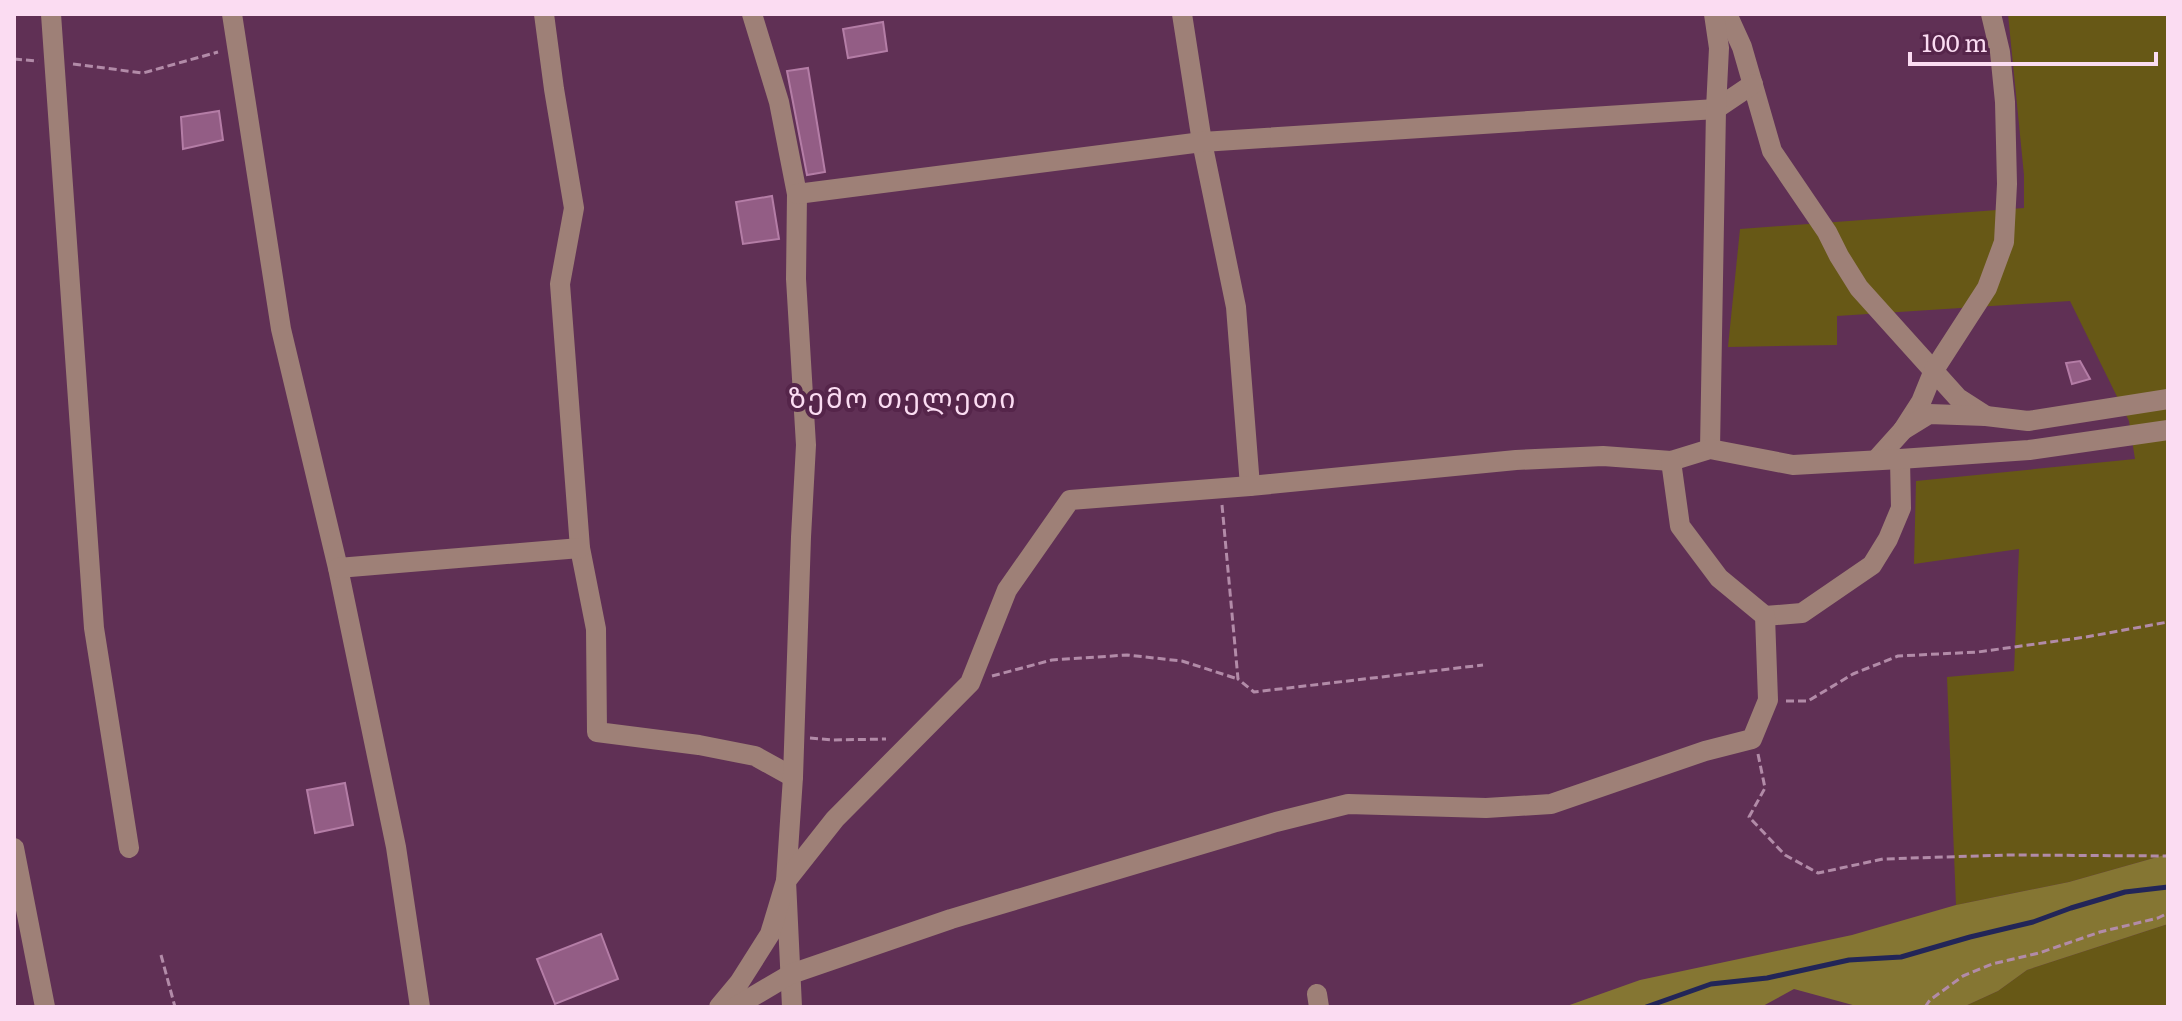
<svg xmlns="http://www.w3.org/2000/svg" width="2182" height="1021" font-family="Literata,'Noto Sans Georgian',serif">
<rect width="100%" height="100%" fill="#603055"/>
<g fill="#675816">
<polygon points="2008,14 2168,14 2168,854 2069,882 1956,905 1947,677 2014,671 2019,549 1914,564 1916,481 2135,459 2129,421 2070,301 1837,316 1837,345 1728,347 1740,229 2024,208 2024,175"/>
<polygon points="2168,924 2168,1007 1963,1007 1998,991 2027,970"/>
</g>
<polygon fill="#857633" points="2168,854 2168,924 2027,970 1998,991 1963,1007 1860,1007 1794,989 1761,1007 1564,1007 1640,980 1852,935 1956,905 2069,882"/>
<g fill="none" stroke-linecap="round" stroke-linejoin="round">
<polyline stroke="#222558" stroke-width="5" points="1646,1007 1711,984 1767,978 1849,960 1901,957 1970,937 2033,922 2071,908 2125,892 2168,887"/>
</g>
<g fill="#935d85" stroke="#b47da6" stroke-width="2">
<polygon points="883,22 887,51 848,58 843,29"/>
<polygon points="808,68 825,172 807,175 787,71"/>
<polygon points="219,111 223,140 183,149 181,117"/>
<polygon points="772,196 779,239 743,244 736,202"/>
<polygon points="2080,361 2090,379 2072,384 2066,363"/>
<polygon points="345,783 353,825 315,833 307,790"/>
<polygon points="601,934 618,979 555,1004 537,959"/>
</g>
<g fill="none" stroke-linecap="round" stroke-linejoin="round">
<g stroke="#b28ba8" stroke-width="3" stroke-dasharray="8 4" stroke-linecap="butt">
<polyline points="14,59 38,61"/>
<polyline points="73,64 143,73 218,52"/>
<polyline points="1222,505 1238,679 1254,692 1483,665"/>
<polyline points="992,676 1052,660 1127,655 1182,661 1238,679"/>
<polyline points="1786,701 1808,701 1853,674 1898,656 1978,652 2086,637 2168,622"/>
<polyline points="810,738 833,740 886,739"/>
<polyline points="1758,754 1765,788 1749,817 1785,855 1818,873 1883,859 2009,855 2168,856"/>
<polyline points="161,955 175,1007"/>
<polyline points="1925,1007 1930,1000 1963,976 1992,964 2039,953 2100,932 2158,918 2168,913"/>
</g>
<g stroke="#9e8077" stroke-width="20">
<polyline points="51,14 94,628 129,848"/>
<polyline points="232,14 281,329 338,568 396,847 420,1007"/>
<polyline points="544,14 554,89 574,208 560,284 580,548 596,629 597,732 699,745 755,756 793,777"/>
<polyline points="752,14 779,102 797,194 796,279 806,445 801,537 793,777 786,881 792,1007"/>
<polyline points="1182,14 1202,142 1236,307 1250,486"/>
<polyline points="1727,14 1742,47 1772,151 1827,232 1839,256 1859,288 1958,398 1986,416"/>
<polyline points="797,194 1202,142 1716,109 1753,84"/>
<polyline points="1903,430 1921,402 1934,370 1987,288 2004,242 2007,184 2005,102 2000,52 1991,14"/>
<polyline points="1710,449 1716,109 1719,48 1714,14"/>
<polyline points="1876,460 1903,430 1929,414 1986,416 2028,421 2168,399"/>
<polyline points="338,568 580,548"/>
<polyline points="1765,616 1802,613 1872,565 1888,539 1901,508 1900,459"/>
<polyline points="14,848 45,1007"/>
<polyline points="1317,994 1319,1007"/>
<polyline points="719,1007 739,983 770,934 786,881 835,819 970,683 1007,590 1070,500 1250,486 1516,460 1603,456 1671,461 1710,449 1793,465 1900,459 2029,450 2168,430"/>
<polyline points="735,1007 791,974 951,919 1276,822 1348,804 1486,808 1551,804 1705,751 1752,739 1768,700 1765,616 1719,578 1680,526 1671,461"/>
</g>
</g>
<g text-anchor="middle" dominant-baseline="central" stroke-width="8" stroke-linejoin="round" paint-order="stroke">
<g font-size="28" letter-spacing="2" fill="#fbdcf2" stroke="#55254a">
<text x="903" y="396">ზემო თელეთი</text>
</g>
</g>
<rect width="2182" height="1021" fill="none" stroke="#fbdcf2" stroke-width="32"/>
<path d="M1910 52v12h246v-12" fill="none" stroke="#fbdcf2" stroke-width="4"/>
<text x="1922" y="52" font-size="24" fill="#fbdcf2" stroke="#55254a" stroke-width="6" paint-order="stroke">100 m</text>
</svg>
